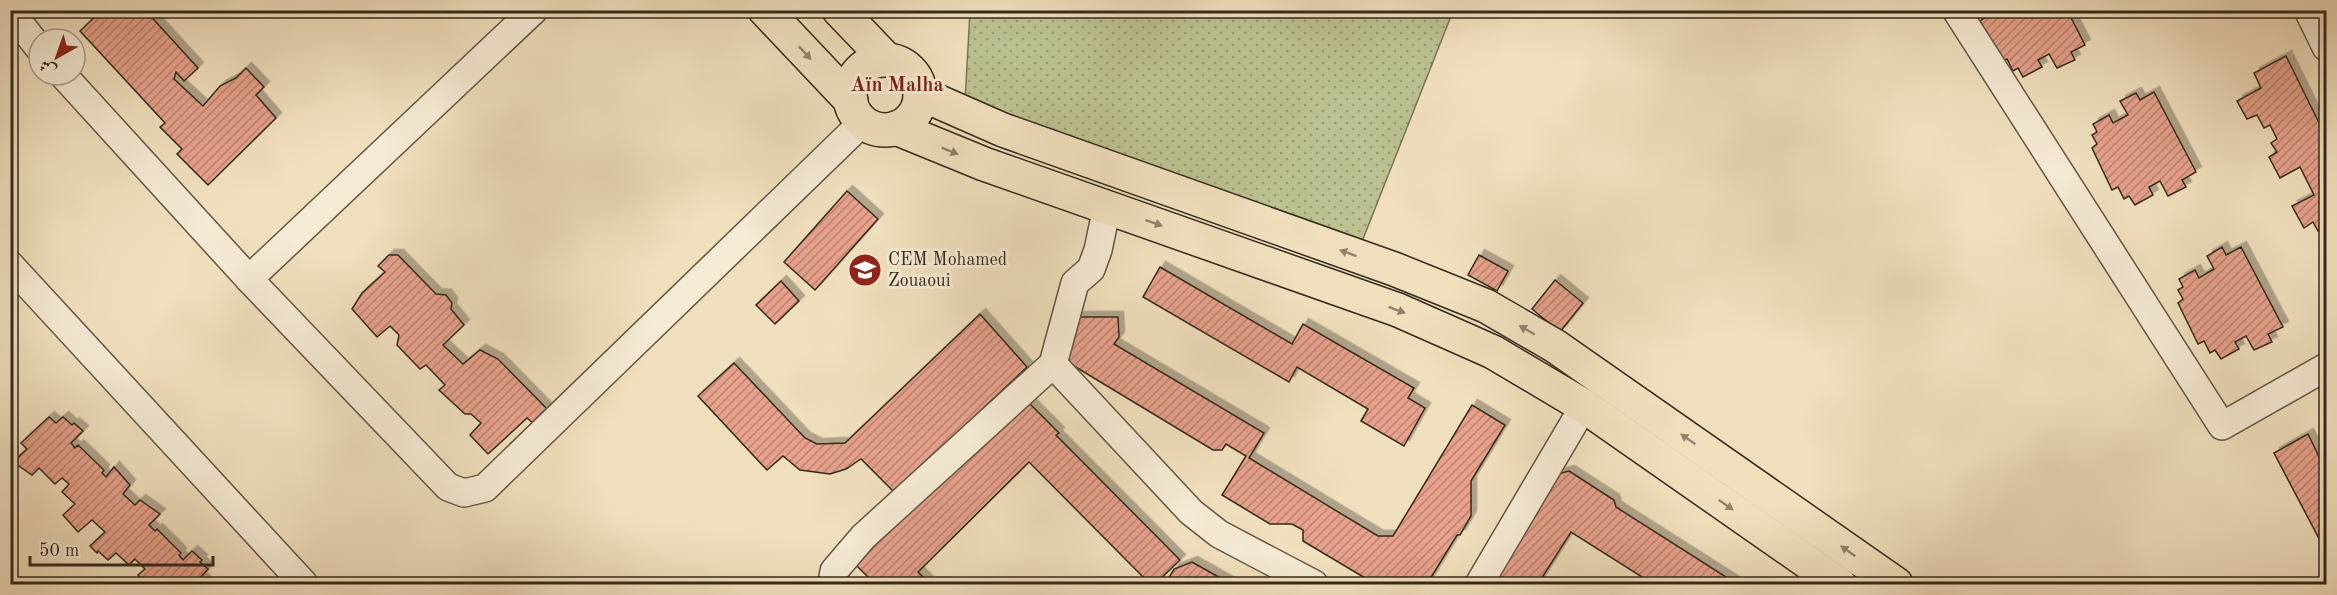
<svg xmlns="http://www.w3.org/2000/svg" width="2337" height="595" font-family="'Old Standard TT',Amiri,serif">
<defs>
<pattern id="grass-dots" width="8" height="8" patternUnits="userSpaceOnUse" patternTransform="scale(1.5)"><rect width="8" height="8" fill="#bbc190"/><path d="M2 2h.1M6 6h.1" fill="none" stroke="#999d75" stroke-width="1.8" stroke-linecap="round"/></pattern>
<pattern id="building-hatch" width="6" height="6" patternUnits="userSpaceOnUse" patternTransform="scale(1.5)"><rect width="6" height="6" fill="#e6a08b"/><path d="M-1 1l2-2M0 6l6-6M5 7l2-2" fill="none" stroke="#bb8371"/></pattern>
<filter id="shadow"><feDropShadow dx="5.5" dy="-5.5" stdDeviation="0" flood-color="#0004"/></filter>
</defs>
<rect width="100%" height="100%" fill="#f0dfbd"/>
<filter id="stains"><feTurbulence type="fractalNoise" baseFrequency=".00333" numOctaves="4"/><feColorMatrix values="0 0 0 0 .2 0 0 0 0 .09 0 0 0 0 .02 0 0 0 .5 -.17"/></filter>
<radialGradient id="worn" r=".72"><stop offset=".6" stop-color="#630" stop-opacity="0"/><stop offset="1" stop-color="#630" stop-opacity=".3"/></radialGradient>
<polygon fill="url(#grass-dots)" stroke="#787656" stroke-width="1.5" points="970,11 1453,11 1361,244 965,102"/>
<g fill="url(#building-hatch)" stroke="#342a1b" stroke-width="1.5" filter="url(#shadow)">
<polygon points="97,10 145,10 198,68 184,81 176,72 174,79 203,106 220,86 236,78 246,68 264,87 256,95 276,118 208,185 177,154 182,149 160,127 165,123 80,31 99,13"/>
<polygon points="1982,10 2067,10 2085,45 2071,52 2075,60 2057,68 2049,54 2038,60 2042,67 2023,77 2018,68 2013,71 2007,59 2001,62 1980,21 1986,17"/>
<polygon points="2286,56 2326,137 2326,232 2324,228 2318,231 2313,222 2304,228 2292,206 2314,195 2300,167 2280,178 2269,157 2277,152 2271,143 2277,139 2270,125 2264,128 2257,115 2247,119 2237,101 2261,88 2254,73"/>
<polygon points="2154,92 2196,172 2182,180 2186,187 2168,196 2160,181 2149,187 2153,195 2135,205 2129,196 2124,199 2118,187 2112,190 2092,148 2097,144 2092,135 2097,132 2093,124 2109,115 2113,123 2128,115 2120,101 2136,93 2140,100"/>
<polygon points="847,191 878,219 815,290 784,262"/>
<polygon points="2222,247 2226,255 2241,247 2283,327 2268,334 2272,342 2254,350 2246,336 2235,342 2239,349 2221,359 2215,350 2210,353 2204,341 2198,344 2178,303 2183,299 2178,290 2183,287 2179,279 2195,270 2199,278 2214,269 2207,256"/>
<polygon points="389,255 398,255 436,294 446,295 452,303 451,309 464,325 443,345 463,364 480,350 498,359 549,411 535,425 527,418 488,454 470,435 481,423 471,414 465,414 439,390 445,385 426,365 420,369 397,345 399,335 390,326 377,337 352,309 362,293 385,272 378,266"/>
<polygon points="1479,255 1508,271 1497,291 1468,275"/>
<polygon points="1160,267 1292,344 1303,324 1414,388 1408,398 1425,408 1404,446 1361,421 1368,409 1297,367 1289,382 1143,297"/>
<polygon points="1555,280 1583,303 1560,332 1532,309"/>
<polygon points="781,281 799,301 775,324 756,305"/>
<polygon points="980,314 1027,367 894,492 861,459 846,469 830,474 800,470 783,456 767,470 698,396 734,363 805,438 817,444 845,443"/>
<polygon points="1069,317 1118,317 1119,337 1114,344 1264,433 1249,458 1378,536 1393,536 1472,405 1505,425 1471,481 1471,516 1460,535 1457,535 1427,584 1375,584 1303,541 1303,530 1292,524 1270,524 1222,495 1246,456 1226,444 1222,450 1213,450 1069,363"/>
<polygon points="1021,395 1059,433 1056,435 1180,560 1155,584 1150,584 1029,462 918,572 930,584 875,584 852,561"/>
<polygon points="49,417 56,423 63,417 72,425 74,423 83,431 71,443 75,448 78,445 104,470 102,473 106,477 114,467 130,485 123,494 135,505 140,500 160,514 149,525 155,531 157,529 181,553 179,555 183,560 192,551 202,560 200,562 208,569 201,577 205,581 202,584 147,584 138,575 145,569 135,559 129,565 116,553 108,560 98,551 97,553 90,546 105,532 92,520 78,532 63,515 75,504 62,492 69,484 62,478 55,484 39,468 32,475 13,462 27,449 21,443"/>
<polygon points="2308,434 2326,471 2326,552 2274,453"/>
<polygon points="1569,471 1614,500 1616,507 1737,584 1653,584 1571,532 1538,584 1481,584 1550,476"/>
<polygon points="1192,562 1231,584 1165,584 1174,569"/>
</g>
<g fill="none" stroke-linecap="round" stroke-linejoin="round">
<defs>
<g id="minor">
<polyline points="1956,10 2222,426 2326,367"/>
<polyline points="2308,10 2326,47"/>
<polyline points="10,11 39,48"/>
<polyline points="63,75 249,279 448,487 464,493 485,488 863,122"/>
<polyline points="10,265 304,584"/>
<polyline points="249,279 534,10"/>
<polyline points="1053,364 1191,512 1219,534 1314,584"/>
<polyline points="832,584 834,571 863,537 1053,364 1075,283 1091,269 1098,250 1107,207"/>
<polyline points="1479,584 1584,406"/>
</g>
<g id="major">
<polyline points="765,10 851,101"/>
<polyline points="839,10 886,59"/>
<circle cx="885" cy="95" r="35"/>
<polyline points="921,94 1003,130 1394,269 1486,306 1555,346 1896,584"/>
<polyline points="896,128 984,164 1398,310 1493,352 1584,406 1839,584"/>
</g>
</defs>
<use href="#minor" stroke="#635744" stroke-width="30"/>
<use href="#major" stroke="#342a1b" stroke-width="36"/>
<use href="#minor" stroke="#f5ead4" stroke-width="27"/>
<use href="#major" stroke="#f0dfbd" stroke-width="33"/>
</g>
<defs><path id="oneway-solid" d="M-6-.8H1V-3.2L6.5 0L1 3.2V.8H-6Z" transform="scale(1.5)"/></defs>
<g fill="#92846c">
<use href="#oneway-solid" transform="translate(805 53) rotate(47)"/>
<use href="#oneway-solid" transform="translate(950 151) rotate(22)"/>
<use href="#oneway-solid" transform="translate(1154 223) rotate(19)"/>
<use href="#oneway-solid" transform="translate(1348 253) rotate(-160)"/>
<use href="#oneway-solid" transform="translate(1397 310) rotate(21)"/>
<use href="#oneway-solid" transform="translate(1527 330) rotate(-150)"/>
<use href="#oneway-solid" transform="translate(1688 439) rotate(-145)"/>
<use href="#oneway-solid" transform="translate(1726 505) rotate(35)"/>
<use href="#oneway-solid" transform="translate(1848 551) rotate(-145)"/>
</g>
<defs>
<symbol id="school-disc" viewBox="-11 -11 22 22"><circle r="9.5" fill="#8f2418" stroke="#f5ead4"/><path d="M0-5L7-2L0 1L-7-2ZM-4 1L0 2.5L4 1V4Q0 6-4 4Z" fill="#fff"/></symbol>
</defs>
<g fill-rule="evenodd">
<use href="#school-disc" x="846" y="251" width="38" height="38"/>
</g>
<g text-anchor="middle" dominant-baseline="central" stroke-width="6" stroke-linejoin="round" paint-order="stroke">
<g font-size="18" fill="#342a1b" stroke="#f5ead4" text-anchor="start">
<text x="888" y="260">CEM Mohamed<tspan x="888" dy="21">Zouaoui</tspan></text>
</g>
<g font-size="20" font-weight="bold" fill="#7a1f14" stroke="#f5ead4">
<text x="897" y="86">Aïn Malha</text>
</g>
</g>
<rect width="2337" height="595" fill="none" stroke="#f0dfbd" stroke-width="36"/>
<rect x="12" y="12" width="2313" height="571" fill="none" stroke="#342a1b" stroke-width="3"/>
<rect x="18" y="18" width="2301" height="559" fill="none" stroke="#342a1b" stroke-width="1.5"/>
<g transform="translate(57 57) rotate(220)"><circle r="28" fill="#f5ead4" stroke="#a89d8a" stroke-width="1.5"/>
<path d="M0-4.5L10 22L0 15L-10 22Z" fill="#8f2418"/>
<text y="-9" font-size="16" font-weight="bold" text-anchor="middle" fill="#342a1b">ش</text>
</g>
<path d="M30 556v9h183v-9" fill="none" stroke="#342a1b" stroke-width="3"/>
<text x="39" y="556" font-size="18" fill="#342a1b" stroke="#f5ead4" stroke-width="4.5" paint-order="stroke">50 m</text>
<rect width="100%" height="100%" filter="url(#stains)"/>
<rect width="100%" height="100%" fill="url(#worn)"/>
</svg>
